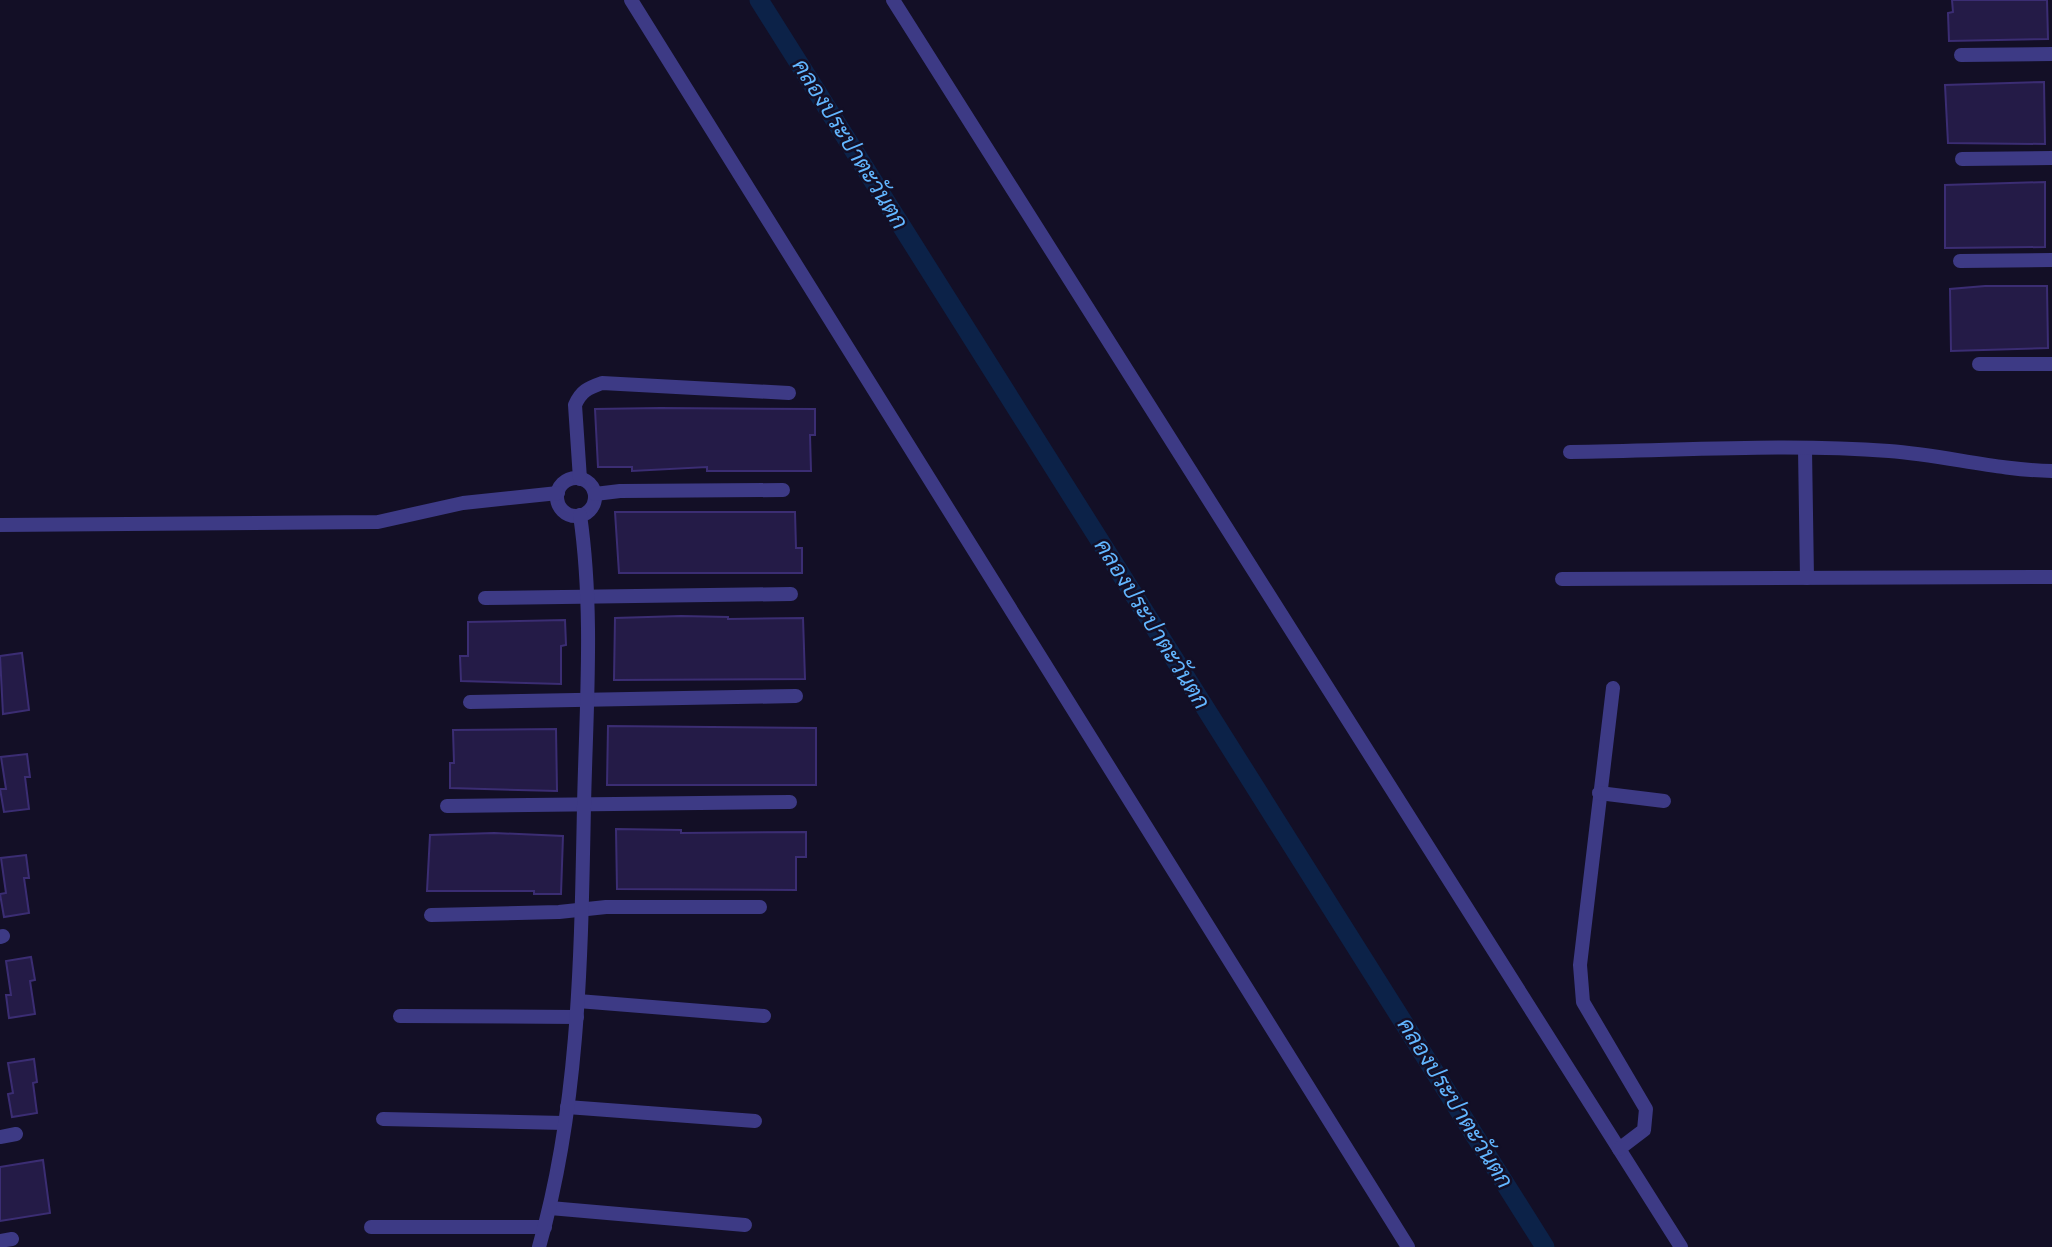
<svg xmlns="http://www.w3.org/2000/svg" width="2052" height="1247" font-family="'Work Sans',Sarabun,sans-serif">
<rect width="100%" height="100%" fill="#130f26"/>
<g fill="none" stroke-linecap="round" stroke-linejoin="round">
<polyline stroke="#0c2248" stroke-width="19" points="759,0 1545,1247"/>
</g>
<g fill="#241b47" stroke="#3b2d73" stroke-width="2">
<polygon points="1952,0 2047,0 2048,39 1949,41 1948,13 1953,12"/>
<polygon points="2044,82 2045,144 1948,143 1945,85"/>
<polygon points="2045,182 2045,247 1945,248 1945,185"/>
<polygon points="1985,286 2047,286 2048,348 1951,351 1950,289"/>
<polygon points="660,408 815,409 815,435 810,435 811,471 707,471 707,467 632,471 632,467 598,467 595,409"/>
<polygon points="615,512 795,512 796,548 802,548 802,573 619,573"/>
<polygon points="681,616 728,617 728,619 803,618 805,679 614,680 615,618"/>
<polygon points="565,620 566,645 561,646 561,684 461,681 460,656 468,656 468,622"/>
<polygon points="22,653 29,710 3,714 0,656"/>
<polygon points="608,726 816,728 816,785 607,785"/>
<polygon points="556,729 557,791 450,788 450,763 454,763 453,730"/>
<polygon points="27,754 30,777 25,777 29,809 4,812 0,789 6,789 1,757"/>
<polygon points="616,829 681,830 681,833 806,832 806,857 796,857 796,890 617,889"/>
<polygon points="494,833 563,836 561,894 534,894 534,891 427,891 430,835"/>
<polygon points="26,855 29,878 24,878 29,913 4,917 0,894 6,893 1,858"/>
<polygon points="31,957 35,980 30,981 35,1014 9,1018 6,995 11,995 6,961"/>
<polygon points="34,1059 37,1082 33,1083 37,1113 12,1117 8,1094 13,1093 8,1063"/>
<polygon points="43,1160 50,1213 0,1221 0,1167"/>
</g>
<g fill="none" stroke-linecap="round" stroke-linejoin="round">
<g stroke="#3d3a85" stroke-width="14">
<polyline points="631,0 1408,1247"/>
<polyline points="893,0 1681,1247"/>
<polyline points="1961,55 2052,54"/>
<polyline points="1962,159 2052,158"/>
<polyline points="1960,261 2052,260"/>
<polyline points="1979,364 2052,364"/>
<polyline points="1805,449 1807,578"/>
<path d="M1570 452C1676 451 1783 443 1889 451 1944 455 1997 470 2052 471"/>
<circle cx="576" cy="497" r="19"/>
<path d="M580 479 575 405C581 391 588 388 602 383L789 393"/>
<polyline points="595,494 620,491 783,490"/>
<polyline points="0,525 378,522 463,503 558,493"/>
<polyline points="1562,579 2052,577"/>
<polyline points="485,598 791,594"/>
<polyline points="1613,688 1580,965 1583,1002 1646,1109 1644,1130 1619,1149"/>
<polyline points="470,702 796,696"/>
<polyline points="1599,793 1664,801"/>
<polyline points="447,806 790,802"/>
<polyline points="431,915 559,912 606,907 760,907"/>
<polyline points="0,937 3,936"/>
<polyline points="578,1001 764,1016"/>
<polyline points="400,1016 577,1017"/>
<polyline points="567,1107 755,1121"/>
<polyline points="383,1119 564,1123"/>
<polyline points="0,1137 16,1134"/>
<polyline points="550,1208 745,1225"/>
<polyline points="371,1227 545,1227"/>
<polyline points="0,1241 12,1239"/>
<path d="M539 1247C580 1104 581 953 584 806 586 709 594 612 580 515"/>
</g>
</g>
<g text-anchor="middle" dominant-baseline="central" stroke-width="5" stroke-linejoin="round" paint-order="stroke">
<g font-size="23" font-style="italic" fill="#62b6ff" stroke="#130f26">
<text transform="translate(850 144) rotate(58)">คลองประปาตะวันตก</text>
<text transform="translate(1152 624) rotate(58)">คลองประปาตะวันตก</text>
<text transform="translate(1455 1103) rotate(58)">คลองประปาตะวันตก</text>
</g>
</g>
</svg>
